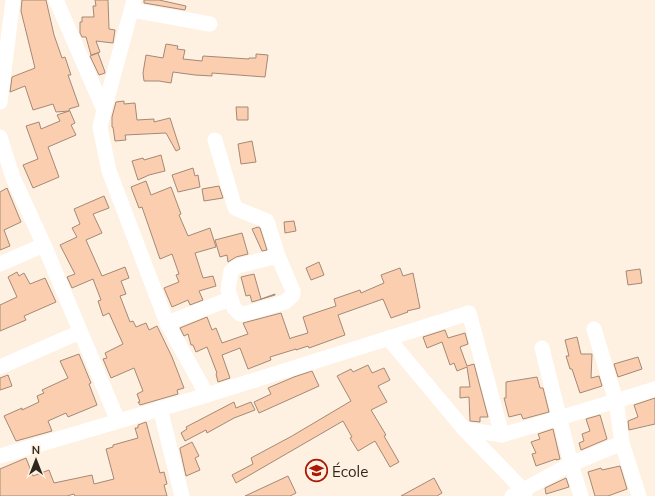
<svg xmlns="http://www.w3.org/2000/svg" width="655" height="496" font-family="Mulish,sans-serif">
<rect width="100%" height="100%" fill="#fef1e1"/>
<g fill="#fcceb0" stroke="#a48976">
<polygon points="22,0 46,0 54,35 62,58 65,57 71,75 68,75 79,106 69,109 75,123 71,125 76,135 48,147 59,177 33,188 23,165 38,159 26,126 39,122 41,129 60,121 57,115 69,111 56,112 53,104 33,110 25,86 10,92 12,77 35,68 21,11"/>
<polygon points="95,0 108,0 109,29 115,30 113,43 96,41 100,52 91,55 86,37 82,37 80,33 80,22 82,22 82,17 94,17 93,6 96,6"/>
<polygon points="144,0 159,0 186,6 185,10 144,3"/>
<polygon points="166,44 178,46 177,49 185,50 183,59 202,61 203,56 249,59 249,58 256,58 256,54 268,55 265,77 212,73 212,76 195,75 173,72 171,83 159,81 144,81 143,73 146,55 163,58"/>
<polygon points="98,53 105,72 105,73 99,75 90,56"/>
<polygon points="124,101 124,104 135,103 137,120 154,119 154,122 170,118 180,149 176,151 166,133 125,135 126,140 115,141 113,127 112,127 112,117 116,102"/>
<polygon points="236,107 248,107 248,120 237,120"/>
<polygon points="252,141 256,162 241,164 238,144"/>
<polygon points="161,155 165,171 149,175 138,180 132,161 143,158 144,160"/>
<polygon points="193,168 195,176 198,175 200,187 178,192 172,175"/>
<polygon points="146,181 151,195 171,187 181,214 179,215 188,236 210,228 216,247 195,253 203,278 213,276 216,286 199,291 203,300 190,305 188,300 172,307 164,288 179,282 176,275 179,274 172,254 160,259 142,207 139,208 131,187"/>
<polygon points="219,186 223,198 204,201 202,189"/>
<polygon points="7,188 21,222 4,230 10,246 0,250 0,192"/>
<polygon points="104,196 109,208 93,214 102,233 86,240 102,276 125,267 129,278 121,281 126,294 120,296 130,322 133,321 136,327 146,323 149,330 157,326 172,357 184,388 177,390 178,394 140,405 138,402 140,402 137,394 143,391 134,368 111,378 103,359 107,358 105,353 123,344 109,313 103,316 98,301 101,300 93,279 72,288 67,277 75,274 60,245 77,237 72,228 80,224 74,209"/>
<polygon points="294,221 296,231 285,233 284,222"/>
<polygon points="258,227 260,228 267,250 262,251 252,229"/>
<polygon points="242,233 248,254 236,257 228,262 227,255 220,257 215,240"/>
<polygon points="319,262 324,275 311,280 306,268"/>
<polygon points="400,268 403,276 413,273 420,308 407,311 408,312 391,318 383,299 338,315 345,335 309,348 308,346 296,350 296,349 270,357 271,360 248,369 240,348 222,355 230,378 218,382 216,374 217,373 207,347 196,352 193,345 191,345 188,334 184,336 180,328 207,317 212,330 216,328 222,343 248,334 243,323 281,313 290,339 291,338 308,333 303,317 336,306 334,299 360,290 361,293 384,283 381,275"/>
<polygon points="640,269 642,283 628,285 626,271"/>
<polygon points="17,272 19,276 24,273 30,284 45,278 56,302 24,316 26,320 0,331 0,305 17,297 8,277"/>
<polygon points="254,274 261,299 275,294 275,295 252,302 250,295 246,296 241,277"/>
<polygon points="445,330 448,338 465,333 468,344 460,347 467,366 474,364 488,417 480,417 480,422 470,421 469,397 460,398 460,387 470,387 467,367 457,371 454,363 450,365 442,342 427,348 423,337"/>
<polygon points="577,337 581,354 592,354 591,378 599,376 602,386 580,393 572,369 570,369 566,356 569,356 565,340"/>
<polygon points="79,354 91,383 89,384 97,405 68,417 66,413 48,421 52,431 16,441 4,416 22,408 22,410 39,402 37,396 44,393 42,390 68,378 60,361"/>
<polygon points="638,357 642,369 618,377 614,364"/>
<polygon points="368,365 372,373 384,368 390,380 378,386 387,402 371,410 386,435 384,436 399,462 390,467 375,441 358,451 350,438 352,437 343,421 236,483 232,475 253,464 251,458 292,436 351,401 337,376 351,369 353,372"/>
<polygon points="312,371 319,386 259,413 254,402 271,394 268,388 294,377"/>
<polygon points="8,375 12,386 0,390 0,378"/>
<polygon points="537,377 540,388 543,388 549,412 523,419 521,414 509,417 504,398 506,398 506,382"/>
<polygon points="655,398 655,424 629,430 628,421 638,417 634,405"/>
<polygon points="234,402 236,408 251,402 255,410 234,418 207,433 206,430 185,441 181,433 187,429 186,427"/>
<polygon points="600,415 607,439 581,450 579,443 584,441 582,434 590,431 586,419"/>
<polygon points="146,422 160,473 164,472 167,484 164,485 167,496 75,496 74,494 67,496 0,496 0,469 26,458 33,476 49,470 54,483 92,475 94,484 114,479 106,449 113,447 113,445 138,438 135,428 138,428 138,425"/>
<polygon points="553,429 560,459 556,460 556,459 536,466 532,454 536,453 531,442 540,439 538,434"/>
<polygon points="192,442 199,456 195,458 200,470 186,476 180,449 180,448"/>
<polygon points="620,466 627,489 608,496 595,496 588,472 601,468 602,470"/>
<polygon points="288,476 296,493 290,496 245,496"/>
<polygon points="434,478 442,493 437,496 401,496"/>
<polygon points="566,478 569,487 546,494 545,488"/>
</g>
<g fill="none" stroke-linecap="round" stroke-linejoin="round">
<g stroke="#fff" stroke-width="15">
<polyline points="56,0 104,110 100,127 109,171 167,323 207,395"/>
<polyline points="132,10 210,24"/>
<polyline points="0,102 13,0"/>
<polyline points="104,110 134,0"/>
<polyline points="0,137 13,178 44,245 118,421"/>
<polyline points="215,140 235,208 267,221 278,256"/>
<polygon points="278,256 293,291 293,295 285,302 244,314 240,314 234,308 228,290 231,271 238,266"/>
<polyline points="0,264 44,245"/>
<polyline points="167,323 230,299"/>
<polyline points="594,329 616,401 655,389"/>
<polyline points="388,338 464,429 523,490 512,496"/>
<polyline points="542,348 571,464 581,496"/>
<polyline points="0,367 80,332"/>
<polyline points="160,408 182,496"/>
<polyline points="464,429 502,435 616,401 622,443 639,496"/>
<polyline points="0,456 207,395 469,313 502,435"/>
<polyline points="525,496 523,490 571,464 622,443"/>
</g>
</g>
<defs>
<symbol id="school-ring" viewBox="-11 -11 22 22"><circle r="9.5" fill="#fef1e1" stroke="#a91906" stroke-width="1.5"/><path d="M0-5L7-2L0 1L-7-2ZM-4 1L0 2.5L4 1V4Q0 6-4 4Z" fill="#a91906"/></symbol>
</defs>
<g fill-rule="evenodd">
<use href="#school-ring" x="304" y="458" width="25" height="25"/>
</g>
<g text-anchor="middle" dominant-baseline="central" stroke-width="3" stroke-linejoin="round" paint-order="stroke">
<g font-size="15" fill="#2f271d" stroke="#fef1e1" text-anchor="start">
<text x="332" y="471">École</text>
</g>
</g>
<g transform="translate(36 460)" stroke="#fef1e1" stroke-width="3" paint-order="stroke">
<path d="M0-3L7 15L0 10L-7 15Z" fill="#2f271d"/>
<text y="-6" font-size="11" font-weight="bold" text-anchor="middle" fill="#2f271d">N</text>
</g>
</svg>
